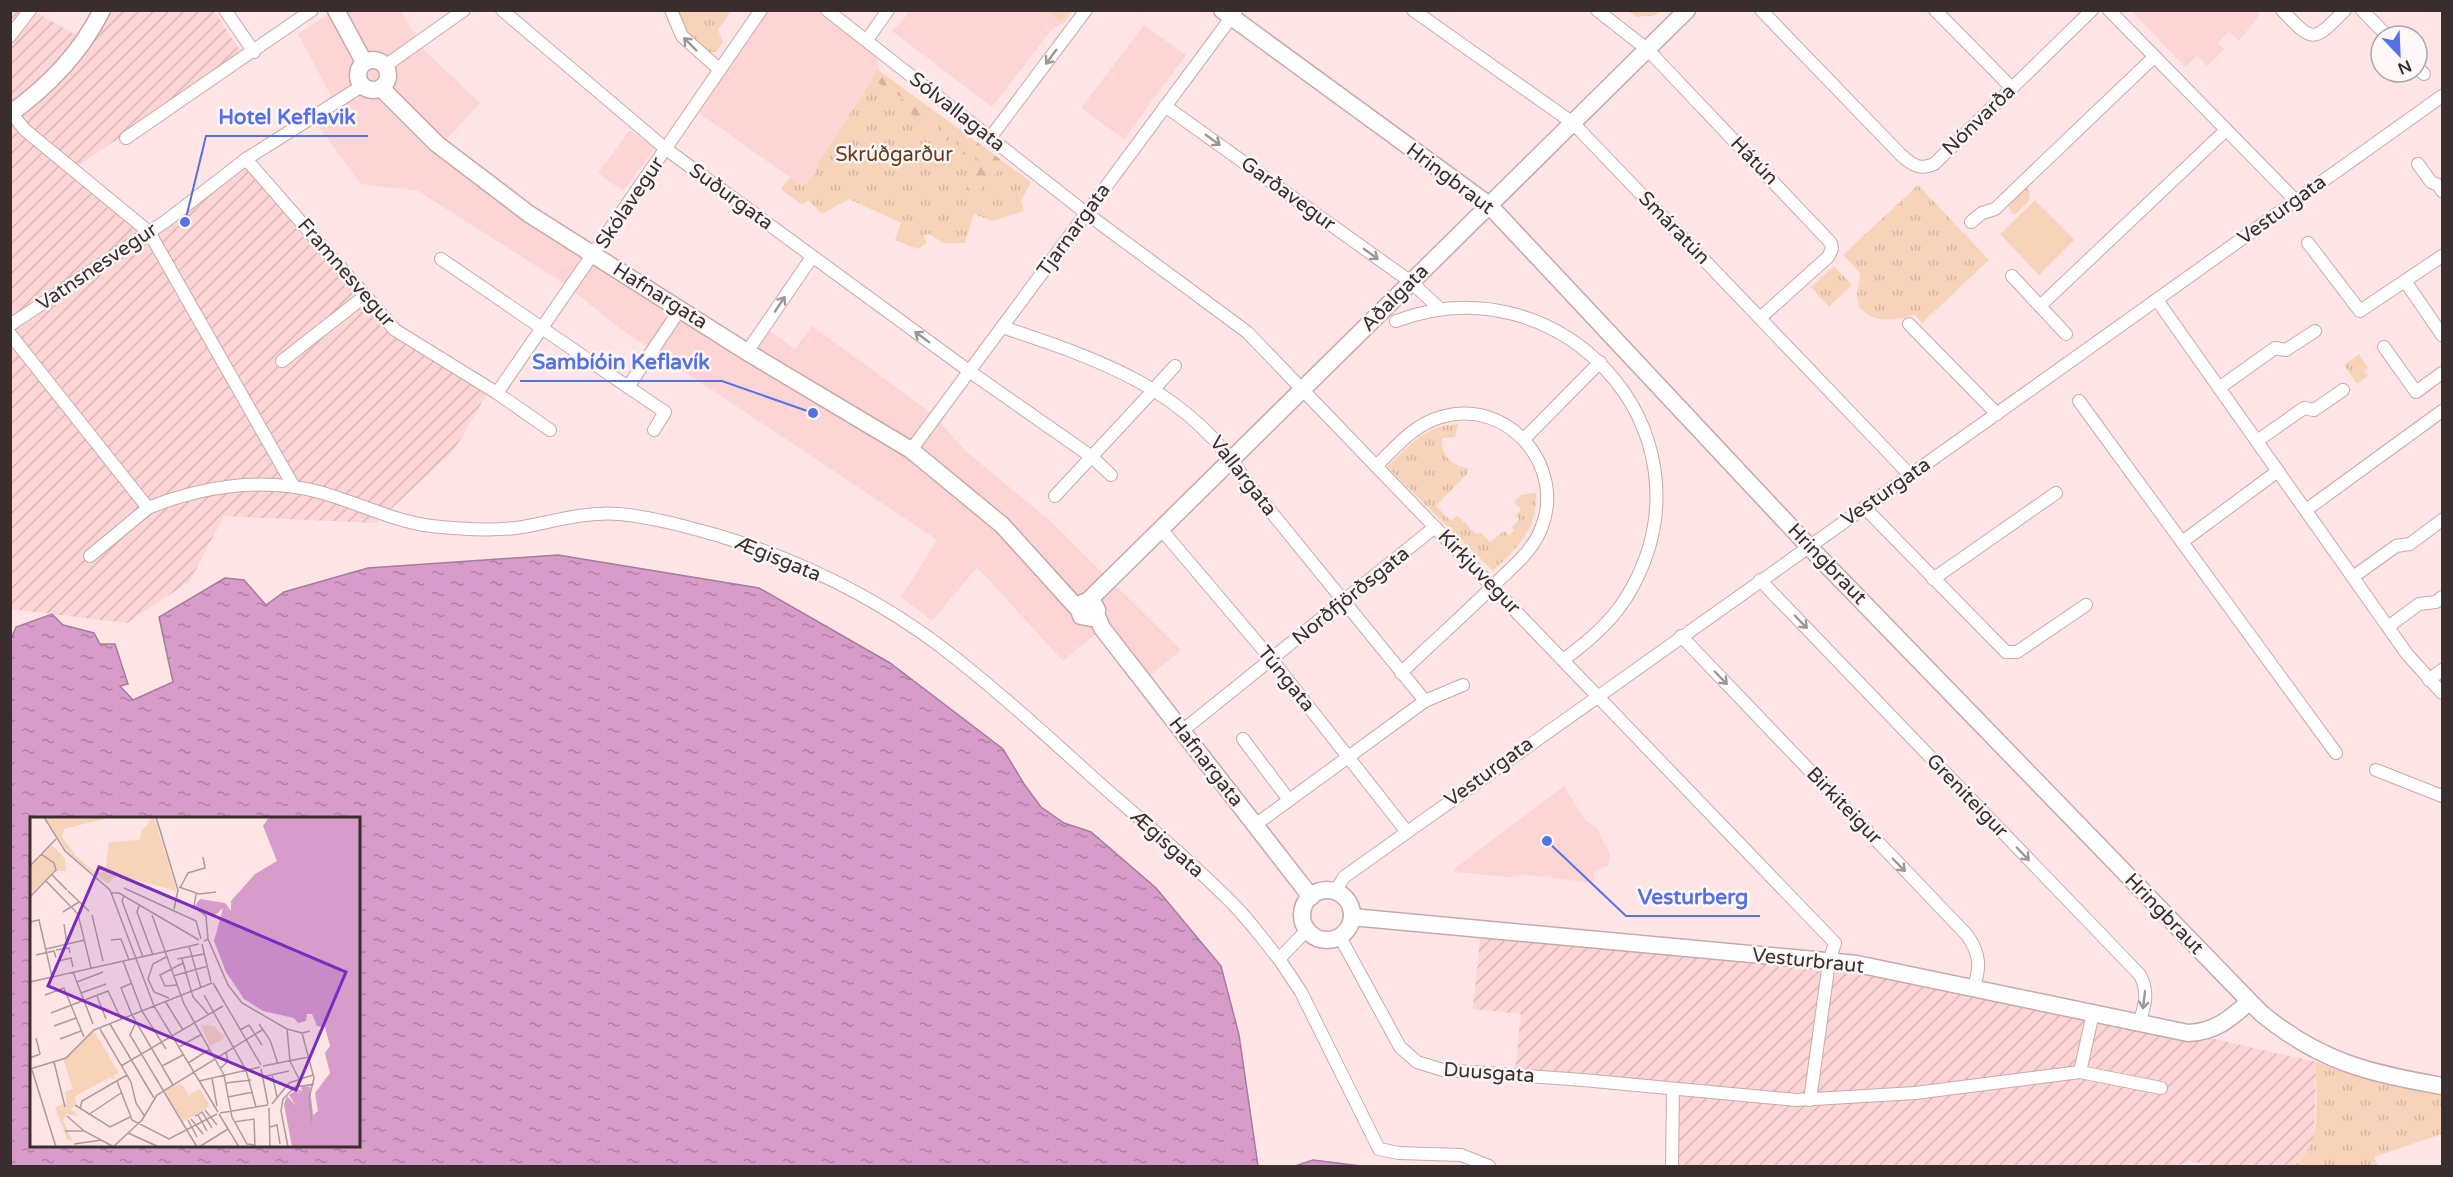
<svg xmlns="http://www.w3.org/2000/svg" width="2453" height="1177" font-family="'Varela Round',sans-serif">
<defs>
<pattern id="industrial-furrows" width="10" height="10" patternUnits="userSpaceOnUse" patternTransform="scale(1.5)"><rect width="10" height="10" fill="#fed5d5"/><path d="M-1 1l2-2M0 10L10 0M9 11l2-2" fill="none" stroke="#dab7b7"/></pattern>
<pattern id="grass-tufts" width="24" height="20" patternUnits="userSpaceOnUse" patternTransform="scale(1.5)"><rect width="24" height="20" fill="#f7d4b9"/><path d="M3 7l-1-3M5 7V3M7 7l1-3M15 17l-1-3M17 17v-4M19 17l1-3" fill="none" stroke="#d4b69f"/></pattern>
<pattern id="forest-firs" width="22" height="20" patternUnits="userSpaceOnUse" patternTransform="scale(1.5)"><rect width="22" height="20" fill="#f7d4b9"/><path d="M5 1l3.5 6h-7zM16 11l3.5 6h-7z" fill="#d4b69f"/></pattern>
<pattern id="cemetery-stones" width="16" height="16" patternUnits="userSpaceOnUse" patternTransform="scale(1.5)"><rect width="16" height="16" fill="#f7d4b9"/><path d="M2 7V4a2 2 0 0 1 4 0v3zM10 15v-3a2 2 0 0 1 4 0v3z" fill="#d4b69f"/></pattern>
<pattern id="water-ripples" width="26" height="14" patternUnits="userSpaceOnUse" patternTransform="scale(1.5)"><rect width="26" height="14" fill="#d89ccb"/><path d="M2 4q2-2 4 0t4 0M15 11q2-2 4 0t4 0" fill="none" stroke="#b080a5"/></pattern>
</defs>
<rect width="100%" height="100%" fill="#ffe5e5"/>
<g fill="#fed5d5">
<polygon points="2256,10 2260,14 2239,41 2229,32 2218,43 2224,49 2207,66 2197,56 2185,67 2132,11"/>
<polygon points="333,11 401,11 424,50 480,103 443,143 526,207 745,347 761,325 795,349 812,326 930,412 968,453 1049,520 1181,650 1142,683 1097,633 1063,661 977,567 932,621 901,597 937,540 619,328 563,283 418,191 361,184 316,123 331,96 298,34"/>
<polygon points="767,11 819,11 877,56 878,70 818,163 817,170 809,183 802,186 699,113"/>
<polygon points="906,11 1073,11 1064,23 1053,28 992,107 892,31 907,15"/>
<polygon points="1144,25 1186,55 1124,139 1081,108"/>
<polygon points="630,130 655,148 623,191 598,173"/>
<polygon points="1564,786 1585,820 1596,827 1610,854 1608,866 1595,870 1593,883 1520,874 1519,878 1455,872 1454,869"/>
</g>
<g fill="url(#industrial-furrows)">
<polygon points="11,11 38,11 37,13 90,43 108,11 214,11 242,54 78,166 158,234 255,160 402,326 493,383 455,449 376,523 224,516 190,581 127,623 11,609"/>
<polygon points="1481,930 1857,964 2188,1033 2316,1062 2314,1137 2308,1152 2294,1166 2215,1166 2190,1161 2178,1166 1672,1166 1673,1089 1515,1071 1521,1014 1473,1009"/>
</g>
<g fill="url(#grass-tufts)">
<polygon points="675,11 731,11 718,30 723,42 716,52 708,52 685,33"/>
<path d="M878 70 1031 182 1021 201 1024 211 992 221 974 214 965 243H943L929 234 923 235 927 243 918 249 895 240 901 223 849 199 822 214 808 200 802 205 781 189 790 178 802 186C811 181 817 173 818 163Z"/>
<path d="M1918 185 1989 260 1922 323 1915 315C1894 320 1875 325 1859 307L1857 295 1860 273 1843 255Z"/>
<polygon points="2025,186 2030,192 2029,201 2016,214 2012,214 2008,202"/>
<polygon points="1834,266 1852,285 1829,307 1811,287"/>
<polygon points="2359,354 2368,368 2364,371 2368,376 2357,384 2344,365"/>
<path d="M1458 424 1455 437 1442 438C1441 455 1451 466 1468 468V473L1436 506 1451 521 1457 515 1477 535 1480 532 1490 542 1504 531 1509 535 1514 531 1512 528 1519 519 1516 515 1521 509 1514 502 1520 495 1536 493C1537 532 1518 546 1493 571L1387 467C1409 446 1426 425 1458 424Z"/>
<path d="M2316 1062 2368 1079 2442 1092V1134L2374 1157 2378 1166H2294C2325 1143 2315 1096 2316 1062Z"/>
</g>
<polygon fill="url(#forest-firs)" points="878,70 1000,159 1000,169 975,195 966,189 981,161 968,153 963,155 959,153 961,144 952,136 947,141 942,135 942,125 926,115 921,124 912,114 895,106 903,98 872,79"/>
<polygon fill="url(#cemetery-stones)" points="1628,11 1661,11 1656,15 1636,17"/>
<g fill="#f7d4b9">
<polygon points="1045,11 1070,11 1061,22"/>
<polygon points="2035,200 2074,240 2039,275 2000,234"/>
</g>
<g fill="url(#water-ripples)" stroke="#a87b9c" stroke-width="1.5" fill-rule="evenodd">
<path d="M558 555 759 588 890 663 1003 749 1024 784 1041 807 1064 823 1091 832 1156 888 1221 966 1239 1035 1258 1166H11L10 641 16 627 52 614 63 625 94 633 100 644H115L128 684 120 686 133 700 173 682 159 617 225 578 244 580 266 605 284 592 368 568ZM32 818H358V1146H32Z"/>
<polygon points="1313,1160 1361,1166 1295,1166"/>
</g>
<g fill="none" stroke-linecap="round" stroke-linejoin="round">
<defs>
<g id="street">
<polyline points="225,10 254,52"/>
<polyline points="502,10 666,149 969,371 1092,457 1111,475"/>
<polyline points="671,10 682,36 720,70"/>
<polyline points="827,10 1086,213 1247,332 1835,943 1829,962 1810,1100"/>
<polyline points="1413,10 1573,123 1910,475"/>
<polyline points="1597,10 1648,50 1831,243 1832,249 1828,257 1760,318"/>
<path d="M1761 10 1901 155C1911 164 1920 171 1934 164L2092 10"/>
<polyline points="1935,10 2012,88"/>
<polyline points="2109,10 2296,201"/>
<path d="M2282 10C2314 44 2313 42 2345 10"/>
<polyline points="2362,10 2387,36"/>
<polyline points="10,36 30,10"/>
<polyline points="867,40 888,10"/>
<polyline points="385,66 464,10"/>
<polyline points="2417,67 2424,74"/>
<polyline points="1165,106 1411,282 1440,309"/>
<polyline points="11,113 25,130 149,232 294,487"/>
<polyline points="126,138 312,10"/>
<polyline points="990,138 1086,10"/>
<polyline points="246,159 395,330 497,393 550,430"/>
<polyline points="2418,164 2431,182 2438,185 2442,191"/>
<polyline points="1971,222 1982,213 1995,209 2154,57"/>
<polyline points="2308,243 2360,311 2442,256"/>
<polyline points="441,259 628,387 681,308"/>
<polyline points="2012,276 2066,334"/>
<polyline points="2405,281 2442,335"/>
<polyline points="2157,300 2407,654 2442,693"/>
<polyline points="2040,306 2226,130"/>
<path d="M1396 321C1559 259 1716 428 1634 584 1618 616 1592 639 1563 660"/>
<polyline points="1909,324 1997,414"/>
<polyline points="10,325 166,221 246,159 362,86"/>
<path d="M1002 327C1101 360 1188 389 1246 481L1425 701"/>
<polyline points="10,334 148,508 90,556"/>
<polyline points="2384,347 2416,392 2442,373"/>
<polyline points="747,352 812,257"/>
<polyline points="282,361 365,296"/>
<polyline points="628,387 665,412 654,430"/>
<polyline points="2219,388 2275,348 2286,350 2315,331"/>
<polyline points="1154,389 1175,366"/>
<polyline points="497,393 761,10"/>
<polyline points="2079,401 2336,753"/>
<polyline points="1524,439 1600,362"/>
<polyline points="2257,441 2304,408 2314,410 2343,390"/>
<polyline points="911,450 1236,11"/>
<path d="M1376 466C1396 447 1413 425 1441 417 1507 397 1567 466 1541 529 1532 552 1511 568 1494 585 1464 615 1432 643 1401 673"/>
<polyline points="1055,496 1149,395"/>
<polyline points="1864,507 2006,652 2017,652 2086,605"/>
<path d="M148 508C202 486 262 477 319 492 357 502 392 521 431 526 459 529 488 531 516 528 549 523 584 511 619 514 652 517 688 527 720 536 798 560 875 597 940 646 995 688 1047 736 1098 782 1143 822 1191 861 1233 904 1250 921 1264 941 1279 959L1307 930"/>
<polyline points="2306,510 2442,411"/>
<polyline points="1160,528 1272,660 1407,832"/>
<polyline points="2182,542 2278,471"/>
<polyline points="2353,577 2396,546 2410,544 2442,520"/>
<polyline points="1933,579 2056,493"/>
<path d="M1760 580 2140 975C2149 992 2145 1006 2139 1023"/>
<polyline points="2388,627 2419,604 2436,602 2442,597"/>
<path d="M1681 636 1967 935C1980 953 1981 968 1973 989"/>
<polyline points="2429,680 2442,670"/>
<polyline points="1182,731 1435,527"/>
<polyline points="1243,739 1289,800"/>
<polyline points="2376,770 2442,796"/>
<polyline points="1255,825 1425,701 1463,685"/>
<path d="M1335 892 1344 877C1708 615 2078 359 2442 96"/>
<polyline points="1340,937 1400,1047 1417,1062 1443,1070 1583,1080 1797,1100 1915,1093 2080,1072 2161,1088"/>
<polyline points="1279,959 1301,992 1379,1149 1399,1153 1461,1155 1489,1166"/>
<polyline points="2080,1072 2093,1013"/>
<polyline points="1672,1166 1673,1089"/>
</g>
<g id="secondary">
<polyline points="336,10 364,62"/>
<path d="M1222 10 1489 205 1816 554 2261 1013C2320 1062 2369 1073 2442 1086"/>
<circle cx="373" cy="75" r="15"/>
<polyline points="381,88 437,144 529,214 747,352 911,450 1002,525 1079,610 1081,616 1091,618 1097,610 1094,604 1088,601 1082,603 1079,610"/>
<path d="M10 114C49 85 80 54 102 10"/>
<polyline points="1088,601 1687,10"/>
<polyline points="1096,613 1102,628 1311,897"/>
<circle cx="1327" cy="915" r="25"/>
<path d="M1352 917 1857 964 2188 1033C2215 1032 2230 1019 2249 1002"/>
</g>
</defs>
<use href="#street" stroke="#c7a9a9" stroke-width="14"/>
<use href="#secondary" stroke="#c7a9a9" stroke-width="19"/>
<use href="#street" stroke="#fff" stroke-width="12"/>
<use href="#secondary" stroke="#fff" stroke-width="16"/>
</g>
<defs><path id="oneway-shaft" d="M-6 0H5M1.5-3L5.5 0L1.5 3" fill="none" stroke-width="1.6" stroke-linecap="round" stroke-linejoin="round" transform="scale(1.5)"/></defs>
<g stroke="#9c9696">
<use href="#oneway-shaft" transform="translate(690 44) rotate(-135)"/>
<use href="#oneway-shaft" transform="translate(1051 57) rotate(127)"/>
<use href="#oneway-shaft" transform="translate(1213 140) rotate(36)"/>
<use href="#oneway-shaft" transform="translate(1371 254) rotate(36)"/>
<use href="#oneway-shaft" transform="translate(780 304) rotate(-56)"/>
<use href="#oneway-shaft" transform="translate(922 337) rotate(-144)"/>
<use href="#oneway-shaft" transform="translate(1801 622) rotate(46)"/>
<use href="#oneway-shaft" transform="translate(1721 678) rotate(46)"/>
<use href="#oneway-shaft" transform="translate(2023 854) rotate(46)"/>
<use href="#oneway-shaft" transform="translate(1899 865) rotate(46)"/>
<use href="#oneway-shaft" transform="translate(2144 1000) rotate(97)"/>
</g>
<g text-anchor="middle" dominant-baseline="central" stroke-width="5" stroke-linejoin="round" paint-order="stroke">
<g font-size="20" fill="#392d2d" stroke="#fef7f8">
<text transform="translate(957 112) rotate(38)">Sólvallagata</text>
<text transform="translate(1979 120) rotate(-44)">Nónvarða</text>
<text transform="translate(1754 161) rotate(46)">Hátún</text>
<text transform="translate(1450 179) rotate(37)">Hringbraut</text>
<text transform="translate(1288 194) rotate(36)">Garðavegur</text>
<text transform="translate(731 197) rotate(36)">Suðurgata</text>
<text transform="translate(630 203) rotate(-56)">Skólavegur</text>
<text transform="translate(2282 210) rotate(-36)">Vesturgata</text>
<text transform="translate(1674 228) rotate(46)">Smáratún</text>
<text transform="translate(1074 230) rotate(-54)">Tjarnargata</text>
<text transform="translate(97 267) rotate(-34)">Vatnsnesvegur</text>
<text transform="translate(346 273) rotate(49)">Framnesvegur</text>
<text transform="translate(660 296) rotate(32)">Hafnargata</text>
<text transform="translate(1395 298) rotate(-45)">Aðalgata</text>
<text transform="translate(1243 476) rotate(52)">Vallargata</text>
<text transform="translate(1886 492) rotate(-35)">Vesturgata</text>
<text transform="translate(778 559) rotate(22)">Ægisgata</text>
<text transform="translate(1827 564) rotate(46)">Hringbraut</text>
<text transform="translate(1479 572) rotate(46)">Kirkjuvegur</text>
<text transform="translate(1351 596) rotate(-39)">Norðfjörðsgata</text>
<text transform="translate(1286 679) rotate(51)">Túngata</text>
<text transform="translate(1206 762) rotate(52)">Hafnargata</text>
<text transform="translate(1489 772) rotate(-36)">Vesturgata</text>
<text transform="translate(1967 796) rotate(46)">Greniteigur</text>
<text transform="translate(1844 806) rotate(46)">Birkiteigur</text>
<text transform="translate(1167 844) rotate(42)">Ægisgata</text>
<text transform="translate(2164 914) rotate(46)">Hringbraut</text>
<text transform="translate(1808 961) rotate(6)">Vesturbraut</text>
<text transform="translate(1489 1073) rotate(4)">Duusgata</text>
</g>
<g font-size="20" fill="#633b17" stroke="#fef7f8">
<text x="894" y="155">Skrúðgarður</text>
</g>
</g>
<g transform="translate(30 817)">
<rect width="330" height="330" fill="#ffe5e5"/>
<path d="M15 0H81L34 12 32 20 46 39 65 55H75L79 25 109 23 112 13 124 0 147 74 86 58 78 67 40 39ZM22 28 35 42 36 54H24L0 78V50ZM171 208 184 209 195 221 180 229ZM64 214 89 256 83 259 87 263 80 260 44 280 47 286 41 292 49 299 37 297 33 303 43 325 37 322 25 290 36 286 37 291 35 275 43 272 33 242Z" fill="#f7d4b9"/>
<path d="M151 266 158 277 155 280 170 272 180 289 153 305 135 274Z" fill="#f7d4b9"/>
<path d="M239 0H330V330H262L254 287 257 279 266 289 259 278 266 273 269 277 267 272 272 274 271 268 280 270 283 298 288 294 285 276 300 256 295 236 300 229 295 210 287 209 282 197H277L276 204 268 206 264 201 233 194 214 182 196 155 184 124 193 91 183 100 165 89 170 82 195 86 201 94V84L225 57 247 44 233 9Z" fill="#d89ccb"/>
<path fill="none" stroke="#b09b9b" stroke-width="1.5" d="M14 0 35 34 80 73 124 189 188 295M126 0 148 73 144 92M0 49 26 22M22 58 37 73M16 64 48 97 61 151M149 70 169 77 186 75M94 71 166 104 171 122M150 71 158 56 175 51 173 40M38 74 59 94M82 76H89L169 123M166 77 164 90 176 99 178 122M94 79 92 84 113 140M0 80 26 53 24 46 11 37M109 89 107 95 123 138M33 95 49 85M62 98 73 144M122 98 154 187 194 258 202 300 217 327 225 328M0 105 9 103 22 160M34 107 37 128M81 123 91 122 99 143M174 124 178 122 198 168 212 186 257 212 272 216M172 127 181 165M159 129 171 171M16 132 55 123M26 133 39 131 40 136M6 138 24 134 26 141M136 140 123 147 118 162 124 175 139 181M147 142 174 137M152 142 163 180 179 198M29 144 41 141 43 150M93 144 112 194 136 232M43 155 63 207M143 159 178 149M0 165 169 127M47 165 73 155M102 166 91 171 102 198 143 268M183 166 231 248M147 168 135 169 130 158 153 146M51 176 76 167M15 178 34 171 54 220M174 178 216 253 226 290M67 179 76 202M135 184 153 213M21 196 78 174 91 202M106 205 100 218 167 330M80 207 124 281M229 207 240 223 248 247M24 209 46 201M70 212 101 265 106 286 115 300M257 212 260 244 269 262M210 213 219 208 232 228M280 214 272 216 284 261 279 281 282 305M30 222 51 214M149 230 172 217M0 241 10 237 6 221M24 245 35 290M158 246 180 232M91 249 193 189M132 249 153 238M233 249 279 240M191 251 198 244 196 236M0 252 36 241 64 213 182 166M231 252 238 287M2 253 26 330M242 257 247 280M232 260 259 254M182 261 187 289M87 264 102 303 139 322 187 297M169 264 230 250M196 266 221 263M198 280 223 275M242 287 259 266 283 258M45 288 80 310 100 300M239 291 240 330M50 292 52 284 97 258M175 293 187 308M190 296 238 288M169 297 172 295 182 311M189 297 209 330M58 298 91 276M37 299 54 314 84 330M165 299 168 298 177 314M161 302 173 317M158 303 167 320M204 305 224 302 225 330M240 310 247 308 250 327M35 314H54M98 316 129 330M44 327 72 323M83 330 112 303 127 278 232 213M169 330 198 312M258 330 251 294 253 282 265 270 284 267"/>
<path fill="#7b2cbf" fill-opacity="0.15" stroke="#7b2cbf" stroke-width="3" d="M69 50 316 155 266 273 18 169Z"/>
<rect width="330" height="330" fill="none" stroke="#392d2d" stroke-width="3"/>
</g>
<path fill="none" stroke="#5571e7" stroke-width="2" d="M185 222L206 136H368M813 413L722 381H520M1547 841L1626 916H1760"/>
<g fill="#5571e7" stroke="#fef7f8" stroke-width="2">
<circle cx="185" cy="222" r="6"/>
<circle cx="813" cy="413" r="6"/>
<circle cx="1547" cy="841" r="6"/>
</g>
<g font-size="21" text-anchor="middle" font-weight="bold" fill="#5571e7" stroke="#fef7f8" stroke-width="5" stroke-linejoin="round" paint-order="stroke">
<text x="287" y="124">Hotel Keflavik</text>
<text x="621" y="369">Sambíóin Keflavík</text>
<text x="1693" y="904">Vesturberg</text>
</g>
<rect width="2453" height="1177" fill="none" stroke="#392d2d" stroke-width="24"/>
<g transform="translate(2399 54) rotate(157)"><circle r="28" fill="#fef7f8" stroke="#afa6a7" stroke-width="1.5"/>
<path d="M0-4.5L10 22L0 15L-10 22Z" fill="#5571e7"/>
<text y="-9" font-size="16" font-weight="bold" text-anchor="middle" fill="#392d2d">N</text>
</g>
</svg>
